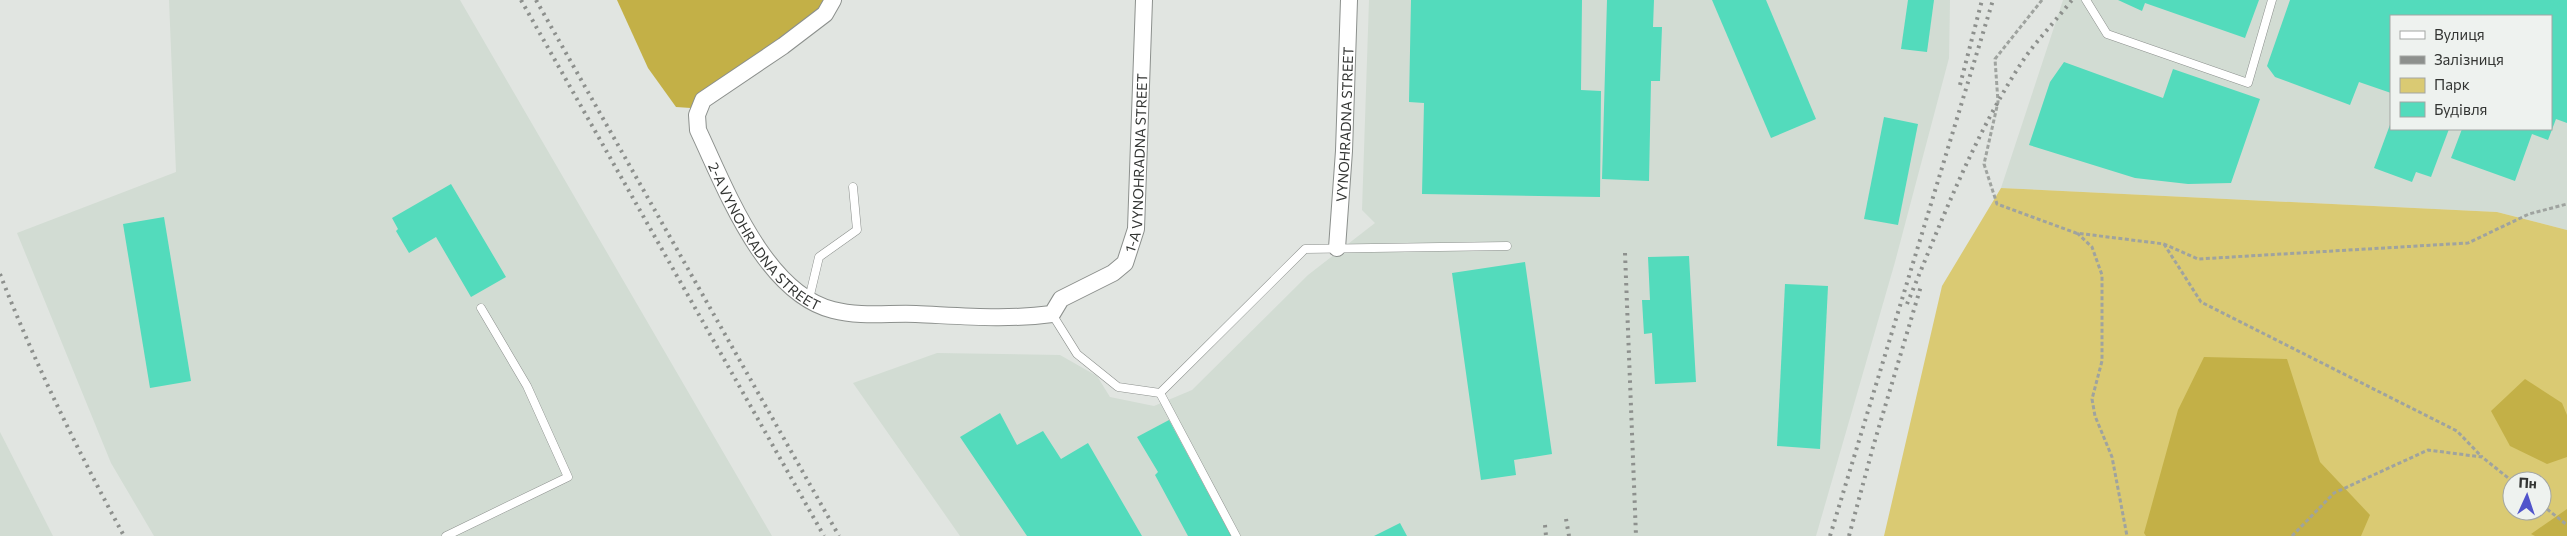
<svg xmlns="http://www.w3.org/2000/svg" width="2567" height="536" font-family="Commissioner,sans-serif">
<rect width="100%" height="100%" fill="#e1e5e1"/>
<g fill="#d2dcd3" fill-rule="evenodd">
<polygon points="169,0 460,0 772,536 154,536 111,463 17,233 176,172"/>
<polygon points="1369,0 1950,0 1949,58 1895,262 1816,536 960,536 853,383 937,353 1060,355 1097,376 1110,397 1154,406 1192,390 1308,275 1375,223 1362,210"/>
<path d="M2063 0H2567V230L2497 212 2001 188ZM2391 16H2551V129H2391Z"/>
<polygon points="0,432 53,536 0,536"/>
</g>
<path fill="#daca73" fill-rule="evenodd" d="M2001 188 2497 212 2567 230V536H1884L1942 286ZM2512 481H2542V511H2512Z"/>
<g fill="#c3b047">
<polygon points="617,0 830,0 826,18 691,108 676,107 648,68"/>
<polygon points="2204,357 2287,359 2320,462 2370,515 2361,536 2146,536 2144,533 2178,410"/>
<polygon points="2525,379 2562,403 2567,415 2567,457 2547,464 2510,446 2491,411"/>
<polygon points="2567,509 2567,536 2535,536 2531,534"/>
</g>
<g fill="#53dbbc">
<polygon points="1411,0 1582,0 1581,90 1601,91 1600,197 1422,194 1424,103 1409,102"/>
<polygon points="1607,0 1654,0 1653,27 1662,27 1660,81 1651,81 1649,181 1602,179"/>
<polygon points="1712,0 1766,0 1816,119 1771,138"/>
<polygon points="1908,0 1934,0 1927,52 1901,49"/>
<polygon points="2118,0 2259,0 2245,38 2145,3 2142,11"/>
<polygon points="2290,0 2567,0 2567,123 2556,119 2548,140 2532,134 2515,181 2451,158 2462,129 2551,129 2551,16 2391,16 2391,93 2359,82 2350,105 2275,77 2267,66"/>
<polygon points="2064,62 2163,98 2173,69 2260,99 2231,183 2188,184 2135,178 2029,145 2050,82"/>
<polygon points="1884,117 1918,124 1898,225 1864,219"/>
<polygon points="2391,122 2391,129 2449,129 2431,177 2416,172 2412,182 2374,168"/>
<polygon points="451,184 506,277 471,297 436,237 409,253 396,231 398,229 392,218"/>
<polygon points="164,217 191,381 150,388 123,224"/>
<polygon points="1689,256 1696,382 1655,384 1652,333 1644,334 1642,300 1650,300 1648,257"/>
<polygon points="1525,262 1552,454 1514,460 1516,475 1481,480 1452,273"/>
<polygon points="1785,284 1828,286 1820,449 1777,446"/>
<polygon points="1000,413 1017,445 1043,431 1061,459 1088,443 1142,536 1027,536 960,437"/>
<polygon points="1169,420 1231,536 1188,536 1155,475 1158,472 1137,437"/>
<polygon points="1400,523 1407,536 1374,536"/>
</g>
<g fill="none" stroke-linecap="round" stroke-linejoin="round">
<defs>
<g id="service">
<polyline points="2086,0 2107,34 2248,83 2272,0"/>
<polyline points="809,299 819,257 857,230 853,187"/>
<polyline points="1052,314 1077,354 1118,387 1160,393 1305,249 1507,246"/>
<polyline points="1160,393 1236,536"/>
<polyline points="446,536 568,477 527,386 481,308"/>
</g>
<g id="minor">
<path id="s1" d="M833 0 825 14 783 46 703 100 697 115 698 130C725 187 764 293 833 310 860 317 888 313 916 314 962 316 1007 320 1052 314L1061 299 1113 273 1125 263 1136 229 1144 0"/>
<path id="s2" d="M1337 248 1344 151 1349 0"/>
</g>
</defs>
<use href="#service" stroke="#8c908d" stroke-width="9"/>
<use href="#minor" stroke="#8c908d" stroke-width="18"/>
<g stroke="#9fa39f" stroke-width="3" stroke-dasharray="4 2.5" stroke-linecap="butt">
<polyline points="2042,0 1995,59 1998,102 1984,164 1997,204 2076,233 2164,244 2198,259 2468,243 2529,214 2567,204"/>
<polyline points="2077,233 2092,247 2102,275 2102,361 2092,399 2095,416 2112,457 2127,536"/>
<polyline points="2164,244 2201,302 2457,431 2482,457"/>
<polyline points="2542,505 2567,525"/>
<polyline points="2292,536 2334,493 2428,450 2482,457 2512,481"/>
</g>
<use href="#service" stroke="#fff" stroke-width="8"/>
<use href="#minor" stroke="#fff" stroke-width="16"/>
<g stroke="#8d908d" stroke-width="4" stroke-dasharray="2.5 5" stroke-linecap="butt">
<polyline points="521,0 824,536"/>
<polyline points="536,0 839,536"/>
<polyline points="1960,85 1982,0"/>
<polyline points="1625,253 1636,536"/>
<path d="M0 274C35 364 78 451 124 536"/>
<path d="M1907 304C1942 220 1975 132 2026 56 2040 37 2057 19 2072 0"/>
<polyline points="1566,519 1569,536"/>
<polyline points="1545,525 1546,536"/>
<polyline points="1830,536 1993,0"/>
<polyline points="1849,536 1873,447 1921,286"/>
</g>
</g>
<g text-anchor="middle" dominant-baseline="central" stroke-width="5" stroke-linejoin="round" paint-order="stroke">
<g font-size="14" fill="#333533" stroke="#eef2ef">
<text stroke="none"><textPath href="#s2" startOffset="124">VYNOHRADNA STREET</textPath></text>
<text stroke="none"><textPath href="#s1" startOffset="841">1-A VYNOHRADNA STREET</textPath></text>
<text stroke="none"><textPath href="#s1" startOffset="324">2-A VYNOHRADNA STREET</textPath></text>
</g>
</g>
<rect x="2390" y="15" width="162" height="115" fill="#eef2ef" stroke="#a3a6a4"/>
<rect x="2400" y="31" width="25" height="8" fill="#ffffff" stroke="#a3a6a4"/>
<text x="2434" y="40" font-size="15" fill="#333533">Вулиця</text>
<rect x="2400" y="56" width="25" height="8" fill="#8d908d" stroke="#a3a6a4"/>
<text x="2434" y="65" font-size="15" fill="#333533">Залізниця</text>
<rect x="2400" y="78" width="25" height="15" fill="#daca73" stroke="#a3a6a4"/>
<text x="2434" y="90" font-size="15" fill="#333533">Парк</text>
<rect x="2400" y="102" width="25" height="15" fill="#53dbbc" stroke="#a3a6a4"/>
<text x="2434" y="115" font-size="15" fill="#333533">Будівля</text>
<g transform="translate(2527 496) rotate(3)"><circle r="24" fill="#eef2ef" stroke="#a3a6a4"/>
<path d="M0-4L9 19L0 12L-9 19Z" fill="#5054cb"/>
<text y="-8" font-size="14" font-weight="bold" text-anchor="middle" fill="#333533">Пн</text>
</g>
</svg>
